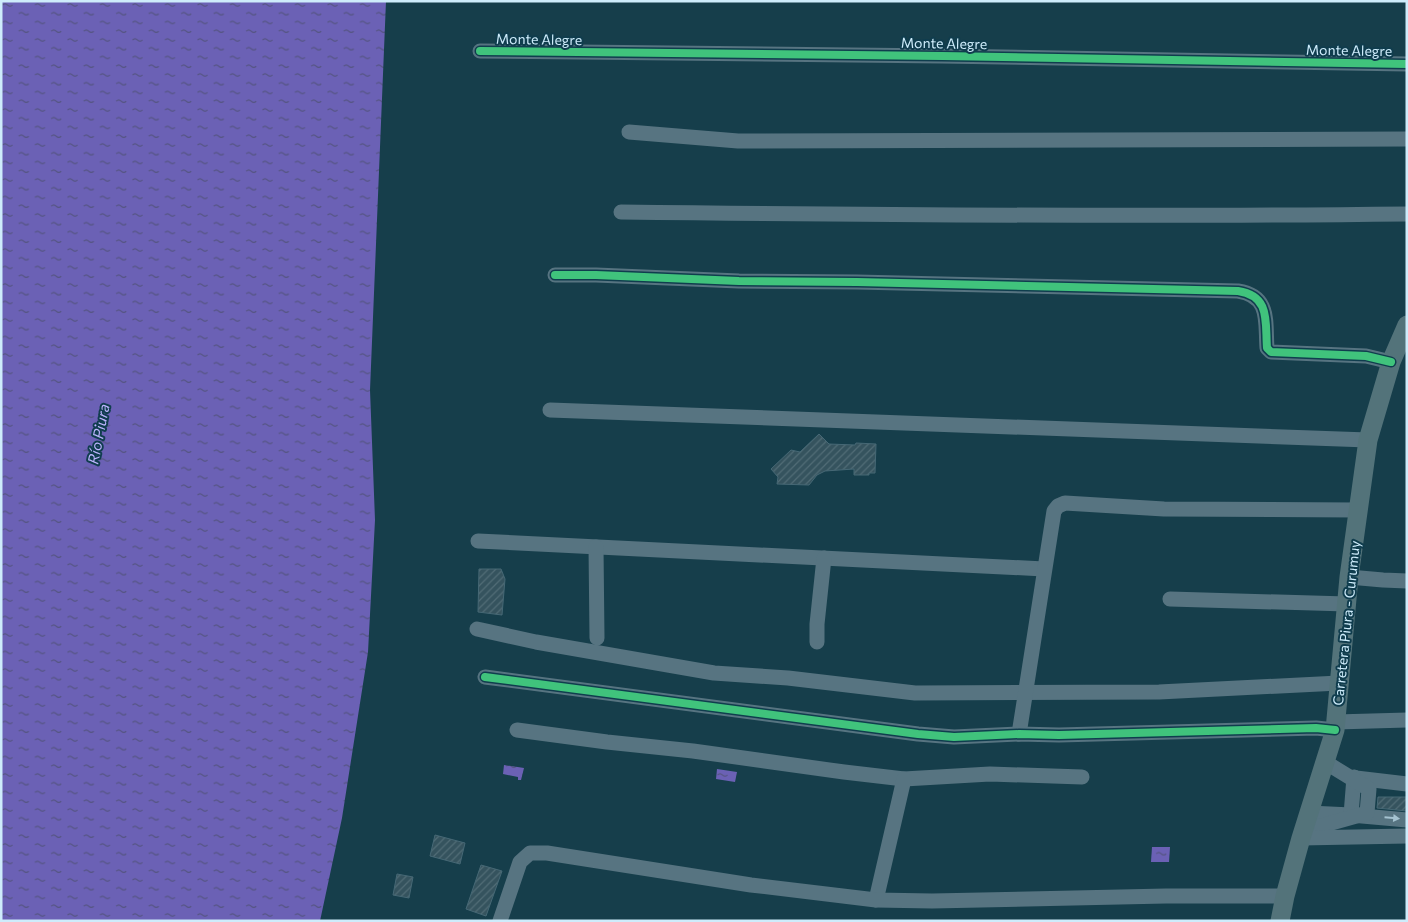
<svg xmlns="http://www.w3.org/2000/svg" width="1408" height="922" font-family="Commissioner,sans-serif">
<defs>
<pattern id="water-ripples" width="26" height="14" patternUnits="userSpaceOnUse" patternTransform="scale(1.25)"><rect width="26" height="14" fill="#6b61b5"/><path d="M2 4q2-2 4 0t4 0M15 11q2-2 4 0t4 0" fill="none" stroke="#545480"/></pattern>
<pattern id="building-hatch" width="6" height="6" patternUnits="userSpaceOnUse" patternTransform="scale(1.25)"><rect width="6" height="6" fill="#35535e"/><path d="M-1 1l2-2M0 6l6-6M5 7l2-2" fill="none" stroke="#516c76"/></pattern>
</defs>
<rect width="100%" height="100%" fill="#163e4b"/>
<g fill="url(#water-ripples)">
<polygon points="1,1 386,1 370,390 375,520 368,652 342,818 320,921 1,921"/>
<polygon points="504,765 524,768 521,780 518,780 518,777 503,774"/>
<polygon points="717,769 737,772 735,782 716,779"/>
<polygon points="1152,847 1170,847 1169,862 1151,862"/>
</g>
<g fill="url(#building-hatch)" stroke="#466875">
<polygon points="819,434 829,444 855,445 856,443 876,444 875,473 869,473 869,475 854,475 854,469 825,471 817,475 809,485 777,484 778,477 771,469 791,450 800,452"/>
<polygon points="479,569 501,569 505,579 502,615 478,612"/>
<polygon points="1378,797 1407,797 1407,811 1377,808"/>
<polygon points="435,835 465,843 460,864 430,856"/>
<polygon points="481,865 502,871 486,916 466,909"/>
<polygon points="397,874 413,877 409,898 393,895"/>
</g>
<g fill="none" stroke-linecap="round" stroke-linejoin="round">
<g stroke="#577481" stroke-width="15">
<polyline points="480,51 942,56 1407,64"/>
<polyline points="629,132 738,141 1407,139"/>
<path d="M621 212C883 215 1145 217 1407 214"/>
<path d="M555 275H596L739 281 857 282 1238 291C1271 296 1265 322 1267 348L1271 352 1366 356 1391 362"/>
<polyline points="550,410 1368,440"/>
<polyline points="478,541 1044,569"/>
<polyline points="596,547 597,638"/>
<polyline points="1349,577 1383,580 1407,581"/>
<polyline points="1170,599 1347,604"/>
<polyline points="477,629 536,642 714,673 788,678 915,693 1159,692 1339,683"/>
<polyline points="817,642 817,624 824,558"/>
<polyline points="485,677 918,734 954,737 1019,734 1059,735 1316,728 1335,730"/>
<polyline points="1336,722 1407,720"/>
<polyline points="517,730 607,742 693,751 844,772 904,779 990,774 1082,777"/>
<polyline points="1019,734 1054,511 1058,506 1065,503 1164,509 1358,510"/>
<polyline points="1356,778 1407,784"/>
<polyline points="1309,813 1351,815 1407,820"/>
<polyline points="1351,815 1354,777"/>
<polyline points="1303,831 1367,813 1369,789 1325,762"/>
<polyline points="1301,838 1407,836"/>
<polyline points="876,900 904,779"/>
<polyline points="500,921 520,862 530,853 547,853 751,885 876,900 932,901 1166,896 1285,896"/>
</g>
<polyline stroke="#53737a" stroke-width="19" points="1280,921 1285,896 1301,838 1335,730 1349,577 1368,440 1391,362 1407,325"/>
<defs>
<g id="cycleway">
<polyline points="480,51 942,56 1407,64"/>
<path d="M555 275H596L739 281 857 282 1238 291C1271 296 1265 322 1267 348L1271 352 1366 356 1391 362"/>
<polyline points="485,677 918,734 954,737 1019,734 1059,735 1316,728 1335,730"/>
</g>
</defs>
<use href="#cycleway" stroke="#103d4e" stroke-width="11"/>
<use href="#cycleway" stroke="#40c37c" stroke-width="8"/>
</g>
<defs><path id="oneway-solid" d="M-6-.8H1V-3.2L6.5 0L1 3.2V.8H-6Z" transform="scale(1.25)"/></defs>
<use fill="#a4c2d0" href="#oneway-solid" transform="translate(1392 818) rotate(5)"/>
<g text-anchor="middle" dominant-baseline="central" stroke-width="4" stroke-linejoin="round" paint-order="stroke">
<g font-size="14" fill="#ceecfb" stroke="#103d4e">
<text transform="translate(539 39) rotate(1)">Monte Alegre</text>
<text transform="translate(944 43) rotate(1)">Monte Alegre</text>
<text transform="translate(1349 50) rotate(1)">Monte Alegre</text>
<text transform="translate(1346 623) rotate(-84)">Carretera Piura - Curumuy</text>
</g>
<g font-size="15" font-style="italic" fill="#bdb5fe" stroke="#103d4e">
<text transform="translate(98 434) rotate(-79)">Río Piura</text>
</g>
</g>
<rect width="1408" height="922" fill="none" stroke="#ceecfb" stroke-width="5"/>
</svg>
